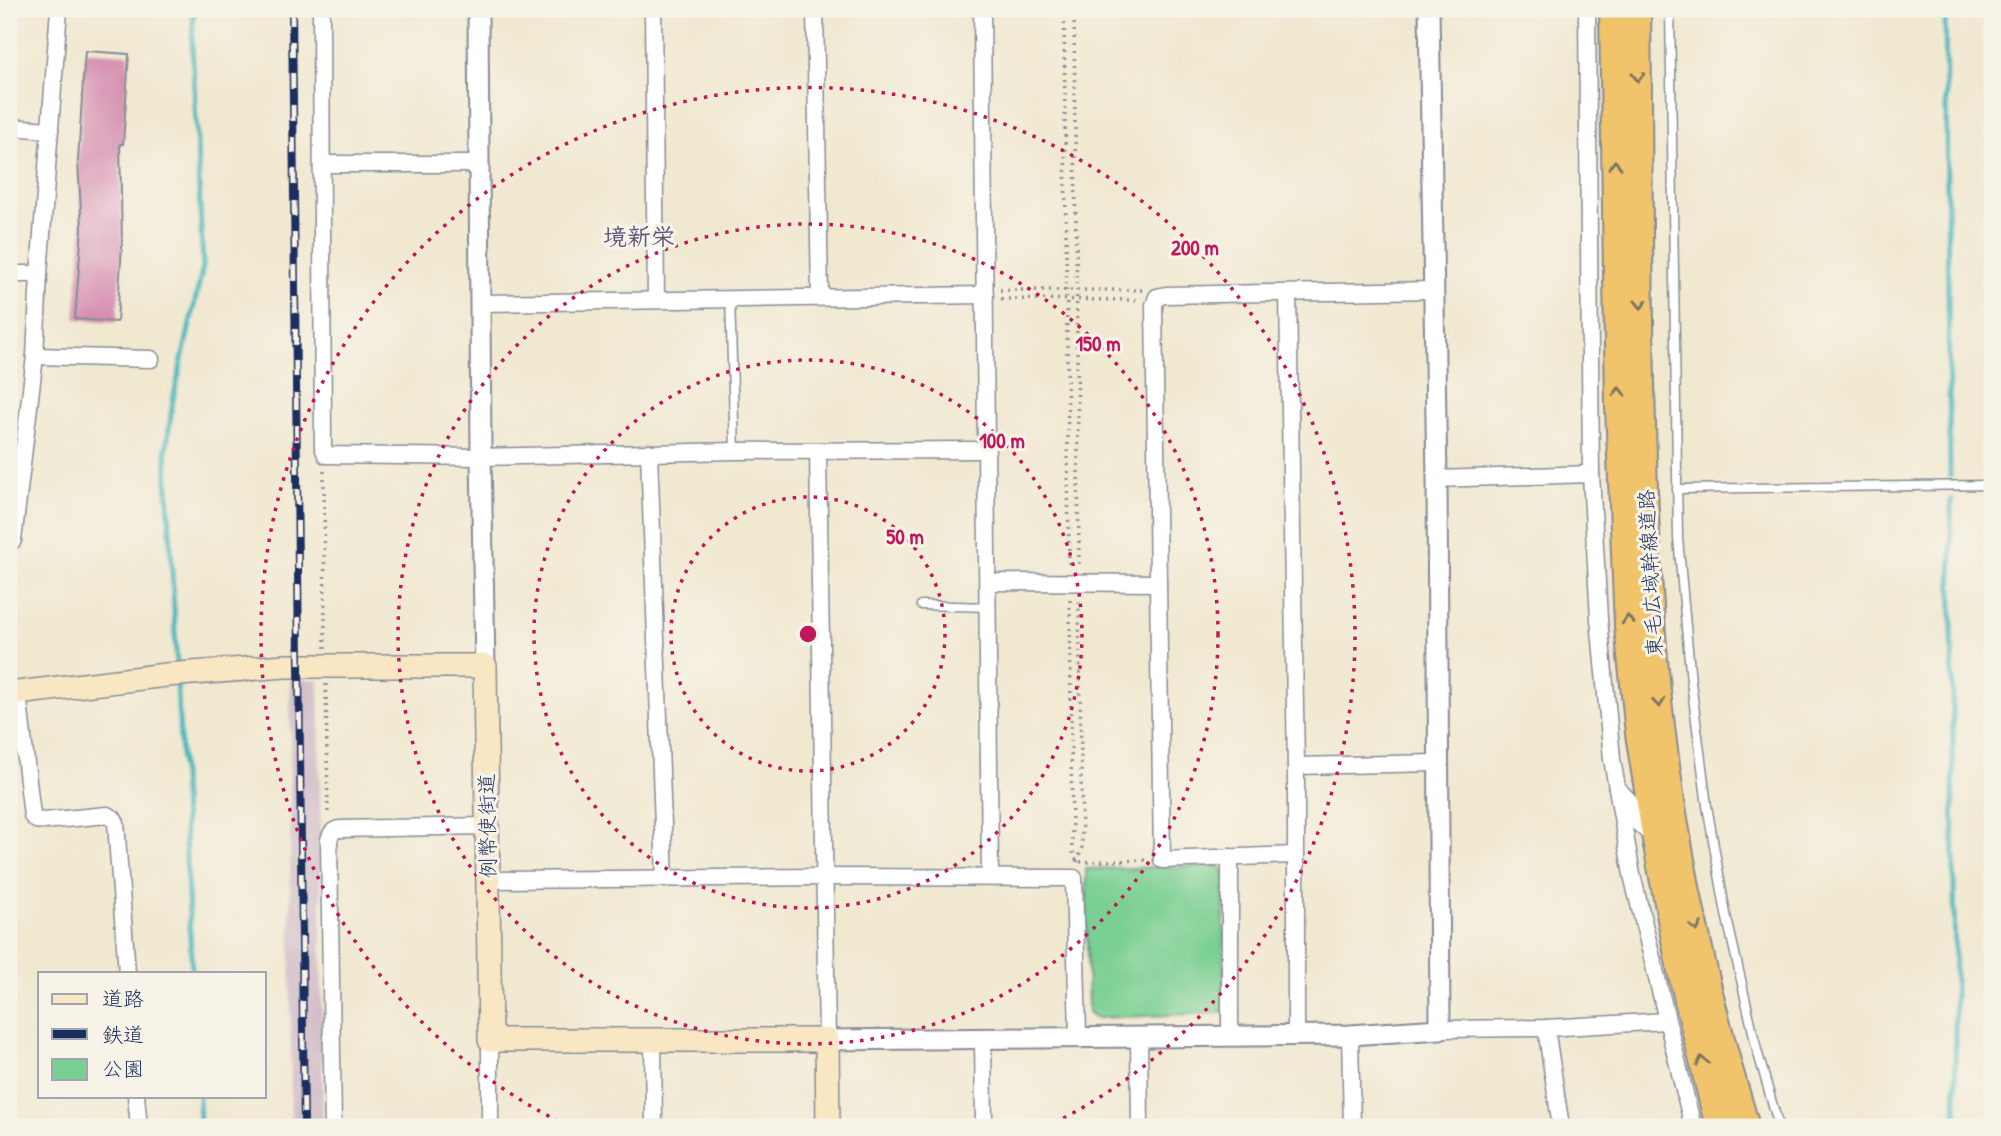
<svg xmlns="http://www.w3.org/2000/svg" width="2001" height="1136" font-family="'Patrick Hand','Klee One',sans-serif">
<rect width="100%" height="100%" fill="#f7f3e8"/>
<filter id="ink" filterUnits="userSpaceOnUse"><feTurbulence type="fractalNoise" baseFrequency=".0143" numOctaves="2"/><feDisplacementMap in="SourceGraphic" scale="14" xChannelSelector="R" yChannelSelector="G"/><feConvolveMatrix kernelMatrix="1 2 1 2 8 2 1 2 1" color-interpolation-filters="sRGB"/></filter>
<filter id="wash" filterUnits="userSpaceOnUse"><feTurbulence type="fractalNoise" baseFrequency=".00686" numOctaves="4" result="noise"/><feDisplacementMap in="SourceGraphic" scale="28" xChannelSelector="R" yChannelSelector="G"/><feGaussianBlur stdDeviation="1.57" result="paint"/><feColorMatrix in="noise" values="0 0 0 0 0 0 0 0 0 0 0 0 0 0 0 0 0 1.4 0 .05"/><feComposite in="paint" operator="in"/></filter>
<g filter="url(#wash)">
<rect width="100%" height="100%" fill="#f1e8d0"/>
<polygon fill="#d1bdc8" points="290,679 319,680 323,1127 291,1127"/>
<polygon fill="#7acf92" stroke="#4a7f78" stroke-width="2" points="1219,866 1224,872 1224,1009 1219,1013 1096,1018 1088,1012 1086,869"/>
<g fill="none" stroke-linecap="round" stroke-linejoin="round">
<g stroke="#48b7be" stroke-width="5">
<polyline points="1945,9 1950,476"/>
<polyline points="1951,499 1956,1127"/>
<polyline points="177,670 166,451 173,400 203,266 192,43 194,9"/>
<polyline points="177,679 192,973"/>
<polyline points="199,1096 200,1127"/>
</g>
</g>
<g id="blocks">
<polygon fill="#d68fb1" points="85,51 129,54 123,144 120,144 122,245 117,322 75,319 82,228 78,161"/>
</g>
</g>
<g filter="url(#ink)">
<use href="#blocks" fill-opacity="0" stroke="#868c97" stroke-width="2"/>
<g fill="none" stroke-linecap="round" stroke-linejoin="round">
<defs>
<g id="service">
<polyline points="1670,9 1678,538 1691,682 1707,806 1726,914 1757,1050 1779,1127"/>
<polyline points="730,299 735,451"/>
<polyline points="1677,489 1992,485"/>
<polyline points="921,605 988,607"/>
</g>
<g id="minor">
<polyline points="321,9 323,447 326,455 481,457 735,451 987,450"/>
<polyline points="653,9 656,299"/>
<polyline points="815,9 820,297"/>
<polyline points="982,9 990,877"/>
<polyline points="1587,9 1591,474 1599,619 1612,759 1632,875 1693,1127"/>
<polyline points="9,127 50,130"/>
<polyline points="323,164 480,164"/>
<polyline points="9,274 39,274"/>
<polyline points="1288,294 1296,766 1296,1034"/>
<polyline points="481,303 985,295"/>
<polyline points="35,356 151,359"/>
<polyline points="818,451 827,1040"/>
<polyline points="649,452 665,879"/>
<polyline points="1437,479 1591,474"/>
<polyline points="9,541 13,540 35,356 39,274 59,9"/>
<polyline points="989,582 1158,583"/>
<polyline points="18,693 32,816 36,820 44,821 107,815 113,818 116,823 127,973"/>
<polyline points="1296,766 1437,763"/>
<polyline points="1617,788 1633,805 1636,821 1655,838"/>
<polyline points="1296,855 1162,860 1154,305 1157,297 1166,295 1433,290"/>
<polyline points="1230,857 1230,1035"/>
<polyline points="488,880 824,877 1074,878 1078,1036"/>
<polyline points="1546,1028 1561,1127"/>
<polyline points="1440,1029 1546,1028 1666,1021"/>
<polyline points="1350,1035 1352,1127"/>
<polyline points="983,1037 984,1127"/>
<polyline points="1139,1037 1140,1127"/>
<polyline points="490,1040 490,1127"/>
<polyline points="653,1040 654,1127"/>
<polyline points="136,1096 139,1127"/>
<path d="M333 1127 329 840C331 833 333 830 340 829L487 826"/>
</g>
<g id="tertiary">
<polyline points="478,9 481,457 485,666"/>
<polyline points="827,1040 1350,1035 1440,1029 1437,479 1429,9"/>
</g>
<polyline id="secondary" points="9,694 166,675 285,666 485,666 490,1040 827,1040 828,1127"/>
<g id="trunk">
<polyline points="1613,9 1619,408 1628,626 1639,734 1656,840 1681,971 1719,1127"/>
<path d="M1637 9C1640 212 1637 419 1651 621 1663 791 1696 964 1746 1127"/>
</g>
</defs>
<use href="#service" stroke="#868c97" stroke-width="11"/>
<use href="#minor" stroke="#868c97" stroke-width="19"/>
<use href="#tertiary" stroke="#868c97" stroke-width="23"/>
<use href="#secondary" stroke="#868c97" stroke-width="26"/>
<use href="#trunk" stroke="#868c97" stroke-width="30"/>
<g stroke="#868c97" stroke-width="3.5" stroke-dasharray="2 5" stroke-linecap="butt">
<polyline points="1064,9 1069,567"/>
<polyline points="1074,9 1079,565"/>
<polyline points="1000,290 1143,290"/>
<polyline points="1001,299 1140,300"/>
<polyline points="324,471 325,648"/>
<polyline points="1070,600 1072,849 1077,862 1146,860"/>
<polyline points="326,684 328,816"/>
<polyline points="1077,862 1082,847 1079,598"/>
</g>
<use href="#service" stroke="#fff" stroke-width="8"/>
<use href="#minor" stroke="#fff" stroke-width="16"/>
<use href="#tertiary" stroke="#fff" stroke-width="19"/>
<use href="#secondary" stroke="#f9e7c3" stroke-width="23"/>
<use href="#trunk" stroke="#f1c36a" stroke-width="26"/>
<defs>
<polyline id="rail" points="292,9 304,1127"/>
</defs>
<use href="#rail" stroke="#1b2f5e" stroke-width="8"/>
<use href="#rail" stroke="#f7f3e8" stroke-width="5" stroke-dasharray="16" stroke-linecap="butt"/>
</g>
<defs><path id="oneway-chevron" d="M-2-3.5L2.5 0L-2 3.5" fill="none" stroke-width="1.6" stroke-linecap="round" stroke-linejoin="round" transform="scale(1.75)"/></defs>
<g stroke="#7b7263">
<use href="#oneway-chevron" transform="translate(1638 77) rotate(89)"/>
<use href="#oneway-chevron" transform="translate(1615 165) rotate(-91)"/>
<use href="#oneway-chevron" transform="translate(1641 304) rotate(89)"/>
<use href="#oneway-chevron" transform="translate(1619 392) rotate(-91)"/>
<use href="#oneway-chevron" transform="translate(1628 620) rotate(-94)"/>
<use href="#oneway-chevron" transform="translate(1659 703) rotate(84)"/>
<use href="#oneway-chevron" transform="translate(1696 927) rotate(79)"/>
<use href="#oneway-chevron" transform="translate(1702 1061) rotate(-103)"/>
</g>
</g>
<g fill="none" stroke="#c2185b" stroke-width="3.5" stroke-dasharray="3.5 7">
<circle cx="808" cy="634" r="137"/>
<circle cx="808" cy="634" r="274"/>
<circle cx="808" cy="634" r="410"/>
<path d="M568 1126A547 547 0 1 1 1048 1126"/>
</g>
<g text-anchor="middle" dominant-baseline="central" stroke-width="6" stroke-linejoin="round" paint-order="stroke">
<g font-size="21" fill="#1b2f5e" stroke="#f7f3e8">
<text transform="translate(1650 573) rotate(-93)">東毛広域幹線道路</text>
<text transform="translate(487 826) rotate(-91)">例幣使街道</text>
</g>
<g font-size="24" font-weight="bold" fill="#5c517b" stroke="#f7f3e8">
<text x="639" y="236">境新栄</text>
</g>
</g>
<circle cx="808" cy="634" r="10" fill="#c2185b" stroke="#f7f3e8" stroke-width="3.5"/>
<g font-size="21" text-anchor="middle" font-weight="bold" fill="#c2185b" stroke="#f7f3e8" stroke-width="6" stroke-linejoin="round" paint-order="stroke">
<text x="1195" y="255">200 m</text>
<text x="1098" y="351">150 m</text>
<text x="1002" y="448">100 m</text>
<text x="905" y="544">50 m</text>
</g>
<rect width="2001" height="1136" fill="none" stroke="#f7f3e8" stroke-width="35"/>
<rect x="38" y="972" width="228" height="126" fill="#f7f3e8" stroke="#9fa5b1" stroke-width="2"/>
<rect x="52" y="994" width="35" height="10" fill="#f9e7c3" stroke="#9fa5b1" stroke-width="2"/>
<text x="102" y="1006" font-size="21" fill="#1b2f5e">道路</text>
<rect x="52" y="1029" width="35" height="10" fill="#1b2f5e" stroke="#9fa5b1" stroke-width="2"/>
<text x="102" y="1042" font-size="21" fill="#1b2f5e">鉄道</text>
<rect x="52" y="1059" width="35" height="21" fill="#7acf92" stroke="#9fa5b1" stroke-width="2"/>
<text x="102" y="1076" font-size="21" fill="#1b2f5e">公園</text>
</svg>
